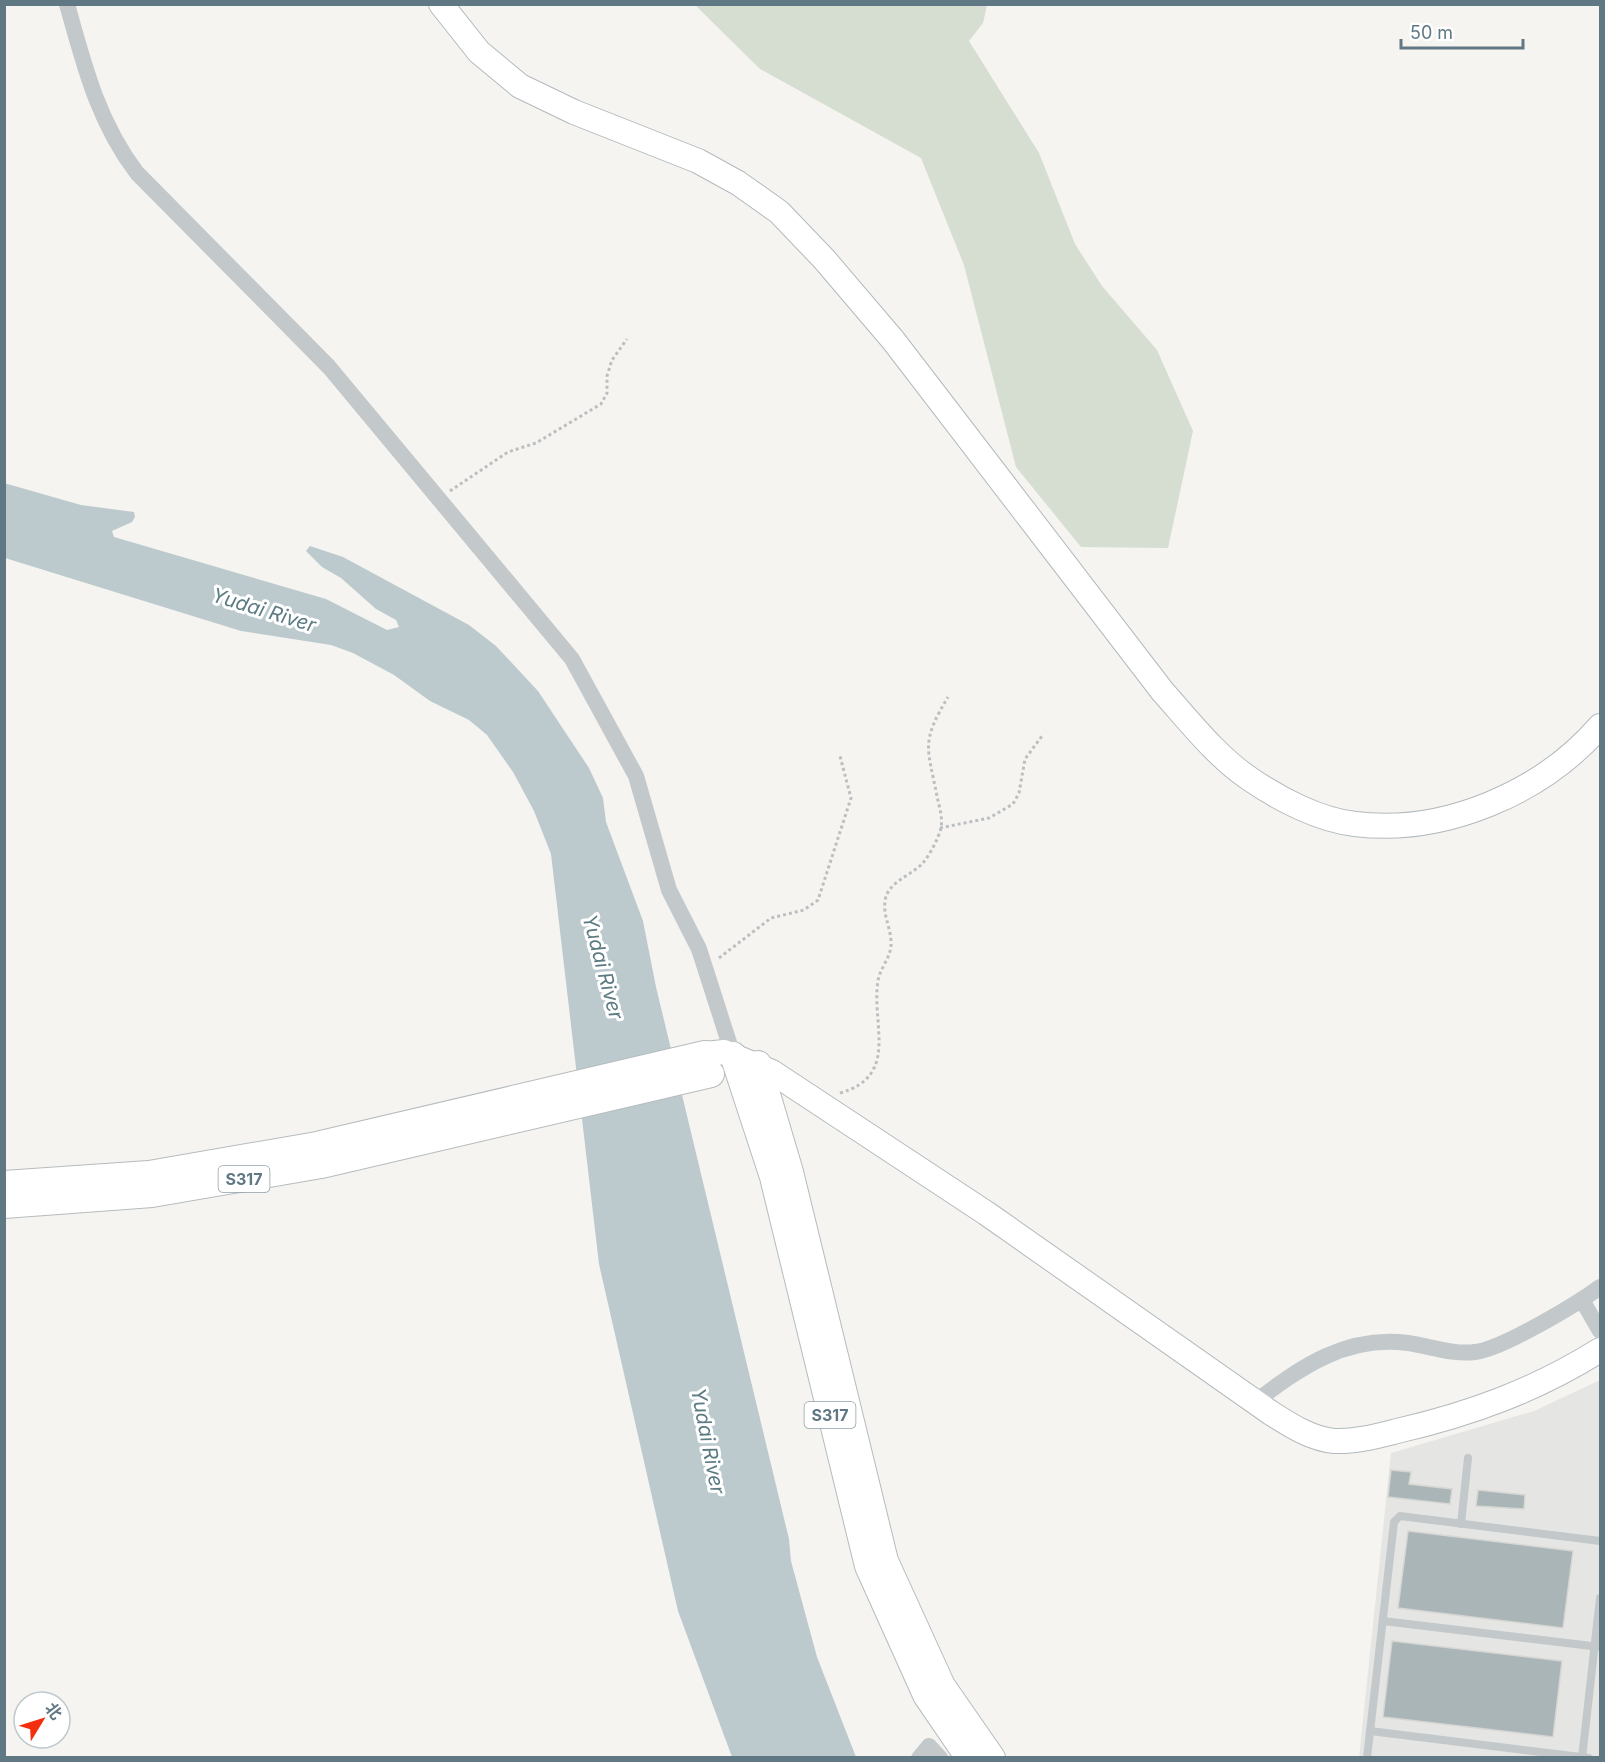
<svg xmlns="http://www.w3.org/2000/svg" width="1605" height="1762" font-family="Inter,'Noto Sans SC',sans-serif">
<rect width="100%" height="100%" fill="#f5f4f0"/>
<polygon fill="#e5e6e4" points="1600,1380 1600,1757 1359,1758 1391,1453 1534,1411"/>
<polygon fill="#d6ddd1" points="695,5 987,5 983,23 969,41 1039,153 1075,244 1102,286 1157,350 1193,431 1168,548 1081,547 1016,467 964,265 921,158 760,69"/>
<polygon fill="#bccace" points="4,483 81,505 134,512 135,517 132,522 112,531 114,537 326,599 387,630 399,627 396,620 376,609 341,578 322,567 306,551 310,546 343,557 469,625 496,646 538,691 589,768 603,798 606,822 643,921 656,987 789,1539 791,1561 817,1657 856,1757 732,1757 678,1611 599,1264 551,854 534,811 513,772 487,735 469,720 430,701 394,675 353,653 331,645 241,631 5,558"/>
<g fill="#aab5b8" stroke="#d6d6d3" stroke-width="1.5">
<polygon points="1391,1470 1411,1472 1409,1484 1452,1489 1450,1504 1388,1497"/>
<polygon points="1478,1490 1525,1495 1524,1509 1476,1506"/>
<polygon points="1408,1531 1573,1551 1563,1628 1398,1608"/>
<polygon points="1392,1641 1562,1661 1553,1737 1383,1717"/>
</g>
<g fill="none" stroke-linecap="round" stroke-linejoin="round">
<defs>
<g id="secondary">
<path d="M441 4 479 52 520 86 574 112 698 161 738 183 779 212 824 259 893 340 1163 692C1190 722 1217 757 1250 779 1279 799 1319 820 1355 824 1444 835 1542 793 1600 726"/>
<path d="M705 1054 724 1052 772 1072 986 1213 1271 1413C1290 1425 1311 1439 1334 1441 1355 1442 1377 1436 1397 1431 1471 1414 1536 1390 1600 1350"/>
</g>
<g id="primary">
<polyline points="733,1055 773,1177 868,1566 926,1695 969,1758"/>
<polyline points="758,1064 790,1172 885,1561 942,1686 992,1758"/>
<polyline points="4,1184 149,1174 317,1145 705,1054"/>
<polyline points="4,1205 152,1194 321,1165 711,1074"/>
</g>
</defs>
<use href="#secondary" stroke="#b3babd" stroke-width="26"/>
<use href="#primary" stroke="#b6bbbe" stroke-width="28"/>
<g stroke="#bcbfc1" stroke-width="3" stroke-dasharray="3 3" stroke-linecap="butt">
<polyline points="450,491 508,452 536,443 601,404 607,393 607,376 612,360 627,339"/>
<polyline points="940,828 989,818 1013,804 1019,793 1025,759 1042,736"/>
<polyline points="719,958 771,918 804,910 818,900 851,798 840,756"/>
<path d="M840 1093C900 1076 871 1024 878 981 880 967 892 957 891 942 891 929 883 915 885 902 886 883 910 876 922 864 930 855 938 839 941 828 943 818 939 806 937 796 927 746 921 742 948 697"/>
</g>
<g stroke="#c3c8ca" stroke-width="8">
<polyline points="1461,1524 1468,1458"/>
<polyline points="1383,1621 1600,1647"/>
<polyline points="1370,1731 1589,1758"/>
<polyline points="1367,1758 1394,1522 1400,1516 1600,1541"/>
<polyline points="1582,1758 1600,1598"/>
</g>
<g stroke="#c3c8ca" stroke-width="16">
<path d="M67 4C84 65 98 122 137 173L329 367 572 659 636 776 669 890 699 949 733 1055"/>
<polyline points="1582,1300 1600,1331"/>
<path d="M1255 1402C1301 1367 1346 1335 1408 1343 1429 1346 1454 1355 1475 1352 1502 1349 1577 1304 1600 1287"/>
<polyline points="919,1758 929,1746 940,1758"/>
</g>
<use href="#secondary" stroke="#fff" stroke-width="24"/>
<use href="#primary" stroke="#fff" stroke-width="26"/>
</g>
<g text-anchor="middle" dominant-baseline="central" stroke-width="6" stroke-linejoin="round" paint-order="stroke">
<g fill="#fff" stroke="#90a0a9" stroke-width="1.5">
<rect x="218.5" y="1166" width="51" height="26" rx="4.5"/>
<rect x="804.5" y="1402" width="51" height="26" rx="4.5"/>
</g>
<g font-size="16" font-weight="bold" fill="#607884">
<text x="244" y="1179">S317</text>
<text x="830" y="1415">S317</text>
</g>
<g font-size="20" font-style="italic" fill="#5c7b82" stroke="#fff">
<text transform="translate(264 610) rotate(17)">Yudai River</text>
<text transform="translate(603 967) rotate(75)">Yudai River</text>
<text transform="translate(708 1441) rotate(79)">Yudai River</text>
</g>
</g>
<rect width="1605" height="1762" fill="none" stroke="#607884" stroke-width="12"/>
<g transform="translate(42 1720) rotate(52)"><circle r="28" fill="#ffffff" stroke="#bfc9ce" stroke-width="1.5"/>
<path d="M0-4.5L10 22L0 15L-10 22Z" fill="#f42f10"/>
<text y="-9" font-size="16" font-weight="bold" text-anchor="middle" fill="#607884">北</text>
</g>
<path d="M1401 39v9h122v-9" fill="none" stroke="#607884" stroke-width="3"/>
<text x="1410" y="39" font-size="18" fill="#607884" stroke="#ffffff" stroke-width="4.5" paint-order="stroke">50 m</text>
</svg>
